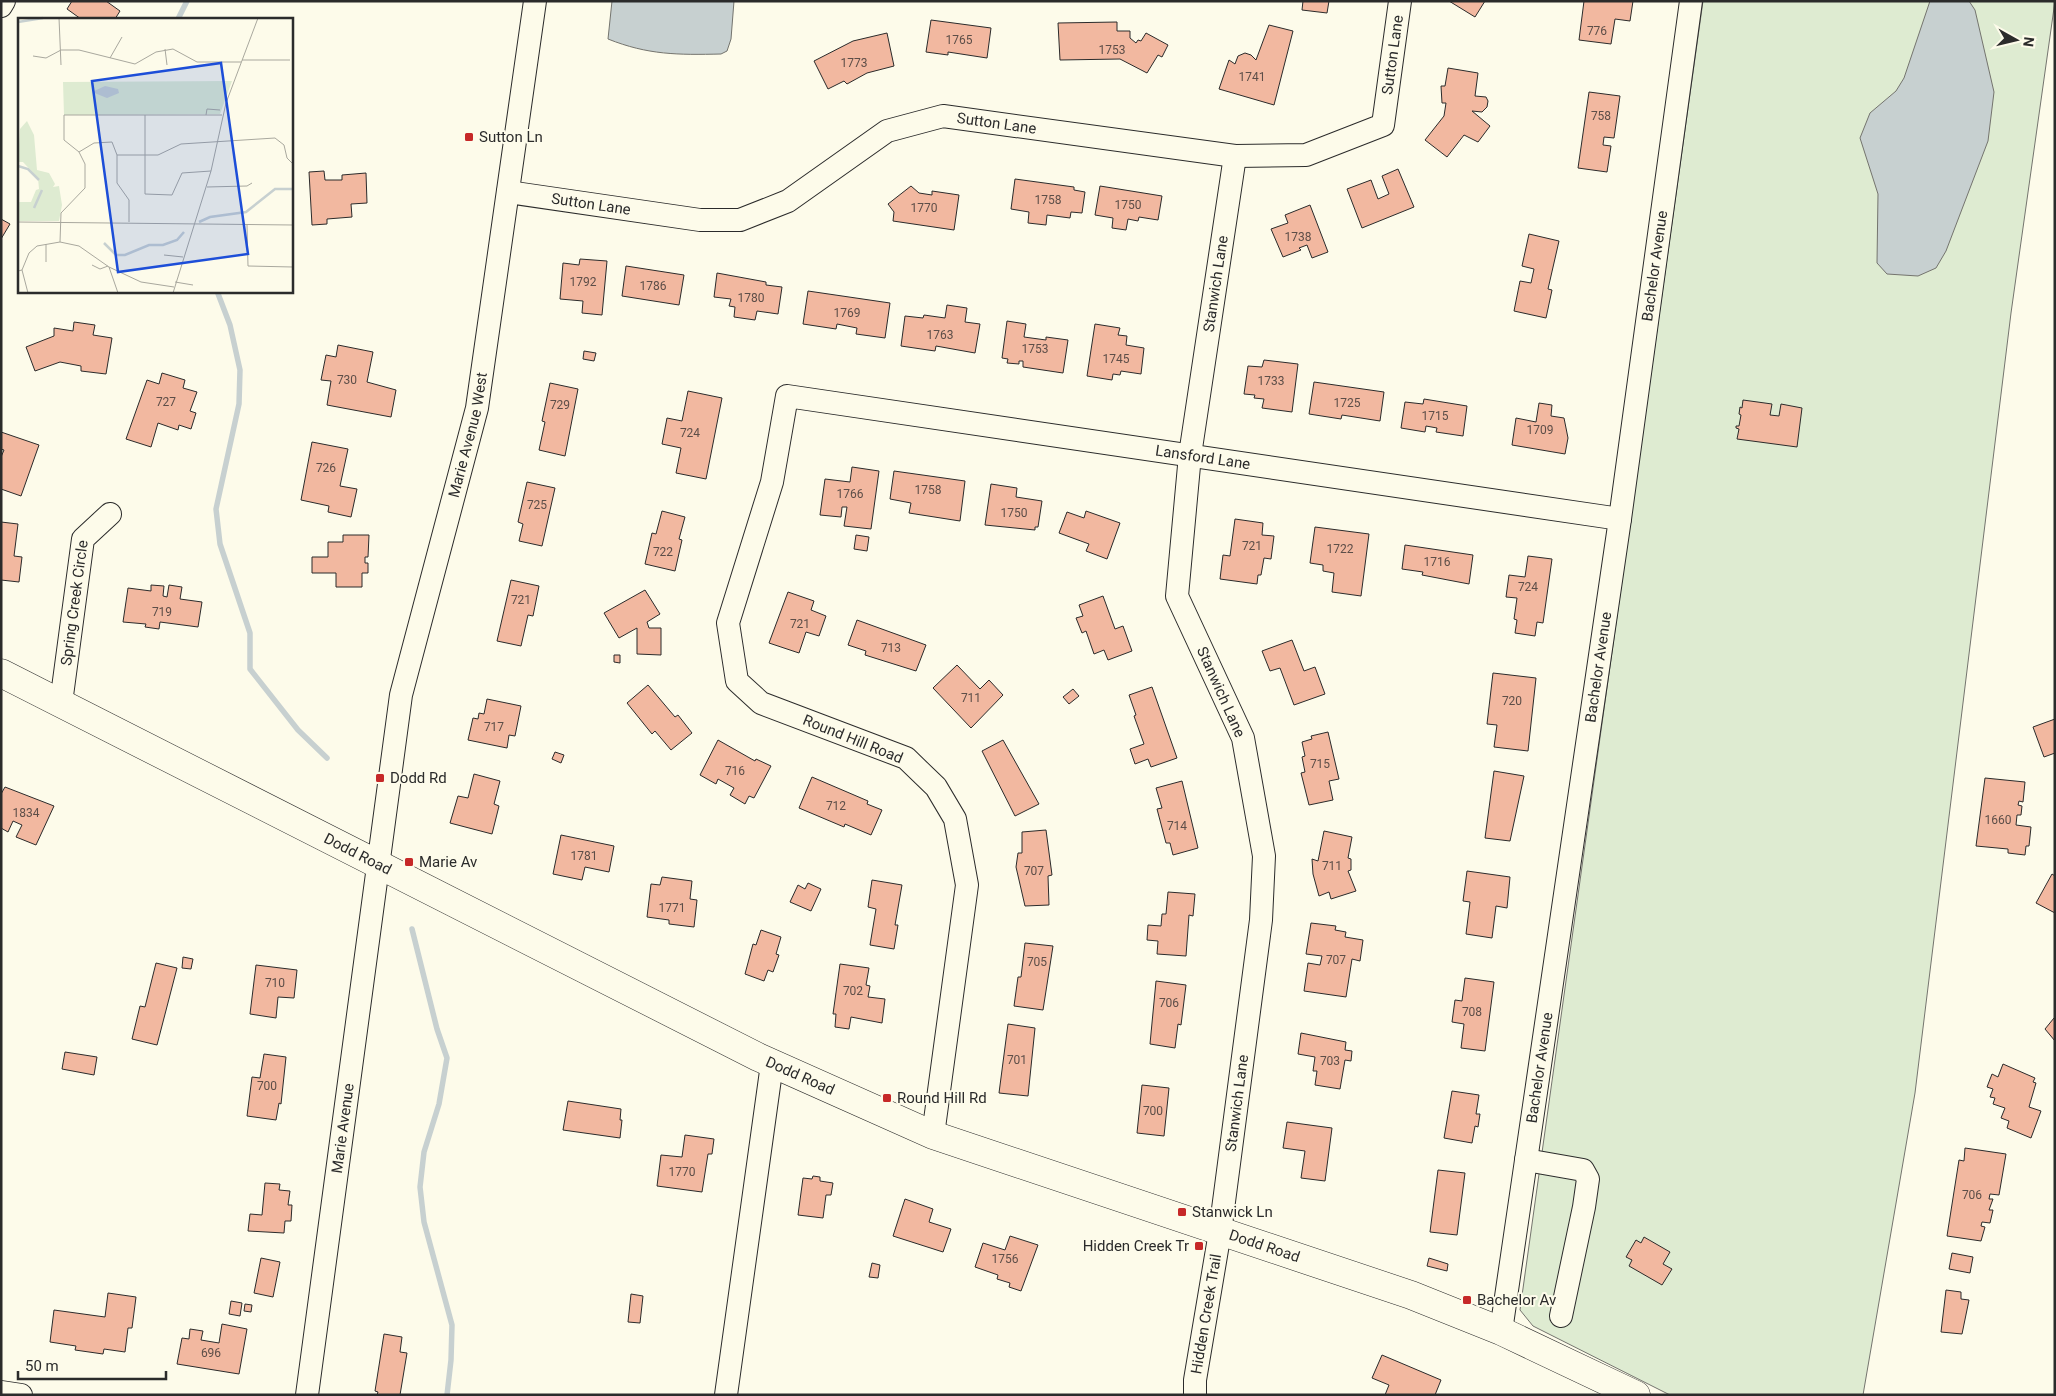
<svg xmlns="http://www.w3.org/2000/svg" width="2056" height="1396" font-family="Roboto,sans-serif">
<rect width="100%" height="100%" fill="#fdfbea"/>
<polygon fill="#deebd1" stroke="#74746e" points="1703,1 2055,1 2011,313 1915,1093 1863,1395 1670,1395 1533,1326 1520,1310"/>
<g fill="#c7d0d0" stroke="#74746e">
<path d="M612 1H734L731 39 727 51 721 54C678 55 648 55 608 39Z"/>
<polygon points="1930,1 1969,1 1975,10 1994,92 1988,141 1946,251 1936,268 1918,276 1887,274 1877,263 1878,194 1860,138 1870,113 1896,91 1904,78"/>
</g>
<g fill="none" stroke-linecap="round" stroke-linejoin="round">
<g stroke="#c7d0d0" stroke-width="5.5">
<polyline points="178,19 187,1"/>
<polyline points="217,291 230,325 240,370 239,404 216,509 220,544 250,633 250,669 298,730 327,758"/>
<polyline points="412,929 437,1029 447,1058 439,1104 424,1152 420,1187 424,1222 452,1325 451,1360 447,1395"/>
</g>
</g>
<g fill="#f2b8a0" stroke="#2b2b2b">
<polygon points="72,1 106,1 120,11 115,19 81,19 67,9"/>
<polygon points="1303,1 1329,1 1327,13 1302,10"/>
<polygon points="1449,1 1485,1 1475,17"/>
<polygon points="1584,1 1633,1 1630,21 1615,19 1611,44 1579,40"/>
<polygon points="931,20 991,28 987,58 948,52 948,55 926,52"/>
<polygon points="1117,22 1117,31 1130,31 1130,38 1136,43 1138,40 1141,41 1146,33 1168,45 1162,57 1158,55 1147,73 1120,59 1060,60 1058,23"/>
<polygon points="1269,25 1293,31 1274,105 1219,89 1229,60 1235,64 1238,56 1245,53 1251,55 1256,60"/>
<polygon points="887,33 894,66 867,73 847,84 844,81 828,89 814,61 853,41"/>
<polygon points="1448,68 1478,73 1475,96 1486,97 1488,101 1487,107 1482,112 1472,111 1490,126 1478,142 1464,135 1447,157 1425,140 1444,116 1446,103 1442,103 1441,86 1445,86"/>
<polygon points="1589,92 1620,96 1614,138 1604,137 1603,145 1611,146 1607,172 1578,168"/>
<polygon points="1398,169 1414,207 1362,228 1347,189 1371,180 1378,199 1389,194 1382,176"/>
<polygon points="324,171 325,180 342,180 342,175 366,173 367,203 351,204 352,217 327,219 327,224 312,225 309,172"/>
<polygon points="1015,179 1074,187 1074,190 1085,192 1082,213 1071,212 1070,218 1047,215 1046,225 1028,223 1029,212 1011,209"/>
<polygon points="911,186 919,193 932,195 932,191 959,195 954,230 893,221 894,212 888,204"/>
<polygon points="1100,186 1162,196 1158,220 1139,217 1138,221 1128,219 1126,230 1112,228 1113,218 1095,215"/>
<polygon points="1310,205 1328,252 1312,258 1307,245 1299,248 1301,250 1283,257 1271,229 1288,223 1285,215"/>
<polygon points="1,219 10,224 1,239"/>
<polygon points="1529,234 1559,241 1548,289 1552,290 1546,318 1514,311 1520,281 1531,283 1534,269 1522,266"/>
<polygon points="580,259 607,261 602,315 582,313 583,301 560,299 563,263 579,265"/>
<polygon points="626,266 684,275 679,305 622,296"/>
<polygon points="717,273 766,282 766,285 782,287 778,314 757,311 755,320 734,317 735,307 729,306 731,299 714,297"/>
<polygon points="808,291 890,303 885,338 856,334 857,328 837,324 836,329 803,324"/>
<polygon points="947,305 967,308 965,322 980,324 975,353 936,346 935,351 901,346 905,316 923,318 924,315 945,318"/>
<polygon points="1007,321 1026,324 1024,337 1046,340 1046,337 1068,340 1063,373 1023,367 1023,361 1019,361 1019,364 1007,363 1008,359 1002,358"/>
<polygon points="74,322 95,325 93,335 112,338 106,374 81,371 81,366 60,362 35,371 26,347 54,336 54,328 73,331"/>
<polygon points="1095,324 1120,328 1118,335 1127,336 1126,345 1144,348 1141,374 1121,371 1120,375 1113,374 1112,380 1087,376"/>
<polygon points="338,345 373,352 367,382 396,390 391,417 327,405 331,381 321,380 326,355 336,357"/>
<polygon points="584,351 596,353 594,361 583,359"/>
<polygon points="1264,360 1298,364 1292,412 1262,408 1264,399 1254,398 1255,395 1244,394 1248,366 1262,367"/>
<polygon points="162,373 185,380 183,388 197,392 190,411 196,413 191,429 179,425 178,430 158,423 151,447 126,439 147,380 159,384"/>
<polygon points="1314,382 1384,392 1380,421 1342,415 1341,419 1309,414"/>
<polygon points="550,383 578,389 565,456 539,450 545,422 542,421"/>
<polygon points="688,391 722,398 706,479 676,473 681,448 662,444 667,418 682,421"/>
<polygon points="1424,399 1467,406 1463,436 1436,432 1437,428 1426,426 1425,432 1401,428 1405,402 1423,404"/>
<polygon points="1743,400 1772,404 1770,415 1779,416 1781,404 1802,408 1797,447 1737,439 1739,429 1736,428 1736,426 1739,426 1741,415 1739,414 1740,407 1742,408"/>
<polygon points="1539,403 1552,405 1551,416 1564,418 1568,438 1565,454 1512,445 1516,418 1536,422"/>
<polygon points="1,432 39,445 21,496 1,489 1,457 4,450 1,449"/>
<polygon points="312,442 348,449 340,486 357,489 351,517 328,512 329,506 301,500"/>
<polygon points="852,467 879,471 871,529 844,526 847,507 842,507 841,517 820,515 825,479 850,482"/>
<polygon points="894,471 965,481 960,521 909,513 911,503 890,499"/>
<polygon points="527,482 555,488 542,546 519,541 523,524 518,522"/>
<polygon points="991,484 1017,488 1016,497 1042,501 1038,527 1035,527 1035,530 985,525"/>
<polygon points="662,511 685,517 679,539 682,540 675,571 645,564 652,533 656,534"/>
<polygon points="1086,511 1120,523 1107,559 1086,551 1089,544 1059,533 1067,512 1084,518"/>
<polygon points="1235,519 1263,523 1262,535 1274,536 1271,559 1264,558 1261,575 1258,575 1257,584 1220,579 1223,555 1230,556"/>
<polygon points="1,522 18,524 14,556 22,557 19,582 1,580"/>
<polygon points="1315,527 1369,534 1361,596 1332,592 1334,573 1323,571 1323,565 1310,563"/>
<polygon points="343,535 369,535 368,557 365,557 365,563 368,563 368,573 362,573 362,587 336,587 336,573 312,573 312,557 328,557 328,542 343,542"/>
<polygon points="856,535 869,537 867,551 854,549"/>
<polygon points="1405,545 1473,555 1469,584 1422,575 1423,572 1402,569"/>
<polygon points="1528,556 1552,559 1543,623 1537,622 1535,636 1515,633 1517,620 1514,619 1517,598 1506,597 1509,575 1525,577"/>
<polygon points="511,580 539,586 533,616 528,615 521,646 497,641"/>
<polygon points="151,585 164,586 163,596 167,597 169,585 182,587 180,599 202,602 198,627 160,622 159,629 145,627 146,624 123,622 128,588 151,591"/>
<polygon points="645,590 660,614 647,622 649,628 661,628 661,655 637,654 637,628 619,638 604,613"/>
<polygon points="788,592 814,601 811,610 826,616 819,636 806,632 799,653 769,643"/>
<polygon points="1103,596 1115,629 1123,626 1132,651 1108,660 1104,650 1094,654 1086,631 1082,633 1076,618 1083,616 1079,605"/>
<polygon points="857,620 926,645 916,671 865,655 866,651 848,645"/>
<polygon points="1292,640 1304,671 1315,667 1325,694 1294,705 1280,668 1270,671 1262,651"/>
<polygon points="614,655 620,655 620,663 614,662"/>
<polygon points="957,665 980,689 989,680 1003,695 971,728 933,688"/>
<polygon points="1493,673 1536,678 1528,751 1494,747 1497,725 1487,724"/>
<polygon points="648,685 675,717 678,715 692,733 671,750 655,731 652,734 627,703"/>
<polygon points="1152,687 1177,758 1151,767 1148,759 1135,764 1130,749 1144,744 1134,716 1136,715 1129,695"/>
<polygon points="1073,689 1079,696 1069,704 1063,697"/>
<polygon points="487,699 521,706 515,736 509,735 507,748 468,740 473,718 478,719 479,713 484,714"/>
<polygon points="2055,719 2055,753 2044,757 2033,727"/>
<polygon points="1328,732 1339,779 1329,781 1333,800 1309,805 1301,773 1305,772 1302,757 1305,756 1302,742 1312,739 1311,736"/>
<polygon points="718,740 755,761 756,759 771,766 754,798 749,796 745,804 730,795 734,788 718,779 716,784 700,775"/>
<polygon points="1003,740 1039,804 1015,816 982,751"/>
<polygon points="555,752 564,755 561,763 552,759"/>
<polygon points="1494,771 1524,776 1510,841 1485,838"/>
<polygon points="474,774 500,781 494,804 499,806 492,834 450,823 458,796 468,798"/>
<polygon points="812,777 868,801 867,804 882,810 871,835 845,824 844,827 799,808"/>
<polygon points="1985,778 2025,782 2023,802 2019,801 2018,805 2022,806 2021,815 2017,815 2016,825 2031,827 2029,846 2026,846 2025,855 2008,853 2008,849 1976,846"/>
<polygon points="1182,781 1198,848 1173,855 1170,843 1166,843 1157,809 1162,808 1156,788"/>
<polygon points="5,787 54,806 36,845 16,837 22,825 13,821 8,832 1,828 1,794"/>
<polygon points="1046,830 1052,875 1048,876 1049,905 1025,906 1016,867 1018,853 1022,853 1022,832"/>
<polygon points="1324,831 1352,837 1348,858 1351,859 1351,870 1348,871 1356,891 1331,899 1329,892 1319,896 1313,874 1312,859 1318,861"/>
<polygon points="561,835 614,846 609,872 585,867 582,880 553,874"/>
<polygon points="1467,871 1510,877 1507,908 1496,906 1492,938 1466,934 1470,902 1463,901"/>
<polygon points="2052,874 2055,876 2055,913 2036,903"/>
<polygon points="662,877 692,881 690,899 697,900 694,927 669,924 669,920 647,917 651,884 660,885"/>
<polygon points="872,880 902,885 895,925 898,925 894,949 870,945 876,909 868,907"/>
<polygon points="808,883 821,889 811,911 790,902 798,885 805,889"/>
<polygon points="1168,892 1195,894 1193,916 1189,915 1186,956 1157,954 1158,941 1147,940 1148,925 1161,926 1162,914 1166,914"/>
<polygon points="1311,923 1336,926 1335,930 1346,932 1345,937 1363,940 1360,961 1352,959 1346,997 1304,991 1308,963 1320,965 1322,956 1306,954"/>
<polygon points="761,930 781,937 776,954 779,955 773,972 768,970 764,981 745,974 753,944 756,945"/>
<polygon points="1025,943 1053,946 1043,1010 1014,1006 1018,977 1021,977"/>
<polygon points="183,957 193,959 191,969 182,968"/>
<polygon points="156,963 177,968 157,1045 132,1039 140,1006 145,1007"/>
<polygon points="840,964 869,968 866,985 870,986 868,997 885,999 882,1023 851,1017 849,1029 835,1027 836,1014 833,1014"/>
<polygon points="256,965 297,970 294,998 278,997 276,1018 250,1014"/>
<polygon points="1465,978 1494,982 1485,1051 1461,1048 1464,1024 1452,1022 1455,1000 1462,1001"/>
<polygon points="1156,981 1186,985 1181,1025 1178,1024 1175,1048 1150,1044"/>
<polygon points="2054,1018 2055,1019 2055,1041 2045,1029"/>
<polygon points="1008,1024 1035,1028 1028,1096 999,1093"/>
<polygon points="1301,1033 1346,1042 1345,1050 1352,1051 1351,1061 1345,1060 1340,1089 1315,1085 1317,1071 1313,1071 1315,1057 1298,1054"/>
<polygon points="65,1052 97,1057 94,1075 62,1069"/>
<polygon points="264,1054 286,1057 281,1104 279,1103 276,1120 247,1116 252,1077 260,1078"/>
<polygon points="2003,1064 2035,1078 2033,1082 2036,1083 2029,1107 2041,1111 2031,1138 2007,1128 2009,1121 2001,1118 2005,1108 1993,1104 1995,1098 1990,1097 1993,1089 1987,1087 1992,1074 1998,1077"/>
<polygon points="1142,1085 1169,1088 1164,1136 1137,1133"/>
<polygon points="1452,1091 1479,1095 1476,1114 1480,1114 1478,1127 1475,1126 1472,1143 1444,1138"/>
<polygon points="568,1101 621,1109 620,1120 622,1120 620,1138 563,1130"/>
<polygon points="1287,1122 1332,1128 1325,1181 1301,1178 1305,1151 1283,1148"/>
<polygon points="685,1135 714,1139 712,1154 708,1154 702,1192 657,1186 661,1155 682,1157"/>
<polygon points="1965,1148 2006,1154 1999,1195 1990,1194 1989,1199 1993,1199 1989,1210 1993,1210 1990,1223 1982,1222 1981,1226 1985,1227 1981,1241 1947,1236 1959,1160 1964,1161"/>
<polygon points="1438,1170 1465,1173 1457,1235 1430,1232"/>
<polygon points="813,1176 820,1177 820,1181 833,1183 831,1195 826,1195 823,1218 798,1215 803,1178 812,1179"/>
<polygon points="265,1183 280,1184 279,1190 290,1191 288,1205 292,1205 291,1221 285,1221 284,1233 248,1231 250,1214 262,1215"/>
<polygon points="905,1199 933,1209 929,1222 951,1229 943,1252 893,1236"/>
<polygon points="1010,1236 1038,1245 1021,1291 1009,1287 1010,1283 997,1279 998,1275 975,1267 983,1243 1005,1250"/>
<polygon points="1644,1237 1670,1252 1663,1264 1672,1269 1662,1285 1629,1266 1632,1260 1626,1257 1636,1240 1641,1243"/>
<polygon points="1952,1253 1973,1257 1970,1273 1949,1269"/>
<polygon points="261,1258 280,1262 273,1297 254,1293"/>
<polygon points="1429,1258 1448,1264 1447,1271 1427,1266"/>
<polygon points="872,1263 880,1265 878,1278 869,1277"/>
<polygon points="1946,1290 1961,1292 1961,1299 1969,1300 1962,1334 1941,1332"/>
<polygon points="108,1293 136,1297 132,1328 128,1328 125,1352 104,1349 103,1354 75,1350 76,1346 50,1342 54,1310 105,1317"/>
<polygon points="631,1294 643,1296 640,1323 628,1322"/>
<polygon points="231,1301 242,1303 240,1316 229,1314"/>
<polygon points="245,1304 252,1305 251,1312 244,1311"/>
<polygon points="222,1324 247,1329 239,1374 177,1364 182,1338 189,1339 190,1329 203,1331 201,1340 219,1343"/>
<polygon points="384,1334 402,1337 400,1352 407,1353 400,1395 377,1395 378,1392 375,1391"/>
<polygon points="1382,1355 1441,1380 1435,1395 1385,1395 1389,1385 1372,1378"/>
</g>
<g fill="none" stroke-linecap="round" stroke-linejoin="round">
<defs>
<g id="minor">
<polyline points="1,6 4,1"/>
<path id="s1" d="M508 192 700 220H740L788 201 887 131 943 116 1235 156 1306 155 1383 125 1400 1"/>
<path id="s2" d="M61 703 83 539 110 514"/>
<path id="s3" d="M933 1135 967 885 955 819 936 787 906 758 761 703 737 681 728 623 772 482 787 396 1620 519"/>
<polyline points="1526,1160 1583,1170 1588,1179 1584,1207 1561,1316"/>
<path id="s4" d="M1501 1331 1620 519 1691 1"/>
<polyline points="1,1392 21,1395"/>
<path id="s5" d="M307 1395 401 695 477 408 535 1"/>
<polyline points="726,1395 772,1064"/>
<path id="s6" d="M1195 1395V1380L1220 1232 1261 920 1264 856 1243 738 1177 596 1190 455 1235 156"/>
</g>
<g id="major">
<path id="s7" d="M1 673 758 1057 933 1135 1411 1295 1501 1331 1636 1395"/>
</g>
</defs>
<use href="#minor" stroke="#2b2b2b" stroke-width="24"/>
<use href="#major" stroke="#2b2b2b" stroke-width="29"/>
<use href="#minor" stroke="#fdfbea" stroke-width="22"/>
<use href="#major" stroke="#fdfbea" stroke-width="28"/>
</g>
<g fill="#c62828" stroke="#fdfbea" stroke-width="2">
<rect x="464" y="132" width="10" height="10" rx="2.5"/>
<rect x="375" y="773" width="10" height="10" rx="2.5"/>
<rect x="404" y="857" width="10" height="10" rx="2.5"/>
<rect x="882" y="1093" width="10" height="10" rx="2.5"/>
<rect x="1177" y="1207" width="10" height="10" rx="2.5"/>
<rect x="1194" y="1241" width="10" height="10" rx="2.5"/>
<rect x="1462" y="1295" width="10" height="10" rx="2.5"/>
</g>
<g text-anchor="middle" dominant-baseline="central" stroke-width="4" stroke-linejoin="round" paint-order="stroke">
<g font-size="12" fill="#5d4e48">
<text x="1597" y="31">776</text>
<text x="959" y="40">1765</text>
<text x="1112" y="50">1753</text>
<text x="854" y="63">1773</text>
<text x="1252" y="77">1741</text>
<text x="1601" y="116">758</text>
<text x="1048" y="200">1758</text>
<text x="1128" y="205">1750</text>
<text x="924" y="208">1770</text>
<text x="1298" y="237">1738</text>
<text x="583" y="282">1792</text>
<text x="653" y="286">1786</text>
<text x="751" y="298">1780</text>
<text x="847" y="313">1769</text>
<text x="940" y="335">1763</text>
<text x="1035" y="349">1753</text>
<text x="1116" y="359">1745</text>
<text x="347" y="380">730</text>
<text x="1271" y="381">1733</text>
<text x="166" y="402">727</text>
<text x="1347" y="403">1725</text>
<text x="560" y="405">729</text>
<text x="1435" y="416">1715</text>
<text x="1540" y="430">1709</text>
<text x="690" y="433">724</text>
<text x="326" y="468">726</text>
<text x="928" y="490">1758</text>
<text x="850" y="494">1766</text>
<text x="537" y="505">725</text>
<text x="1014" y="513">1750</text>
<text x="1252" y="546">721</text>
<text x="1340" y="549">1722</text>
<text x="663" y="552">722</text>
<text x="1437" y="562">1716</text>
<text x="1528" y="587">724</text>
<text x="521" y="600">721</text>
<text x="162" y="612">719</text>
<text x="800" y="624">721</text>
<text x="891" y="648">713</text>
<text x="971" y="698">711</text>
<text x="1512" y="701">720</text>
<text x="494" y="727">717</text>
<text x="1320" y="764">715</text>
<text x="735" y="771">716</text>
<text x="836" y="806">712</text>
<text x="26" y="813">1834</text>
<text x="1998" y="820">1660</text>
<text x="1177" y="826">714</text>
<text x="584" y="856">1781</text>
<text x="1332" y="866">711</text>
<text x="1034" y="871">707</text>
<text x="672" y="908">1771</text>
<text x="1336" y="960">707</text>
<text x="1037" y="962">705</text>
<text x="275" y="983">710</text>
<text x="853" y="991">702</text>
<text x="1169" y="1003">706</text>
<text x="1472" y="1012">708</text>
<text x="1017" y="1060">701</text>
<text x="1330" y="1061">703</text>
<text x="267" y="1086">700</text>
<text x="1153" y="1111">700</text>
<text x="682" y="1172">1770</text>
<text x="1972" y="1195">706</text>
<text x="1005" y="1259">1756</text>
<text x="211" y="1353">696</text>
</g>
<g font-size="15" fill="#2b2b2b" stroke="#fdfbea">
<text stroke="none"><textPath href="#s1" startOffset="984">Sutton Lane</textPath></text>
<text stroke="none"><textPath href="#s1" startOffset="519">Sutton Lane</textPath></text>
<text stroke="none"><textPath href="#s1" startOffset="84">Sutton Lane</textPath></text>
<text stroke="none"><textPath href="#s4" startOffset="1076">Bachelor Avenue</textPath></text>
<text stroke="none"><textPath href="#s6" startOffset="1135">Stanwich Lane</textPath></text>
<text stroke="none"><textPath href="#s5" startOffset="975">Marie Avenue West</textPath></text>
<text stroke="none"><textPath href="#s3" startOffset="1300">Lansford Lane</textPath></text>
<text stroke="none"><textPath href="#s2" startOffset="101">Spring Creek Circle</textPath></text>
<text stroke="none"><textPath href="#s4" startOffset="671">Bachelor Avenue</textPath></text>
<text transform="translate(1221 692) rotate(66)">Stanwich Lane</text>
<text transform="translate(853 739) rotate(22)">Round Hill Road</text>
<text stroke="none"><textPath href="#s7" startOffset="400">Dodd Road</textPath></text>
<text stroke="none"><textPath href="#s4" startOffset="266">Bachelor Avenue</textPath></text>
<text stroke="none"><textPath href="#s7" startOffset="895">Dodd Road</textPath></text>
<text stroke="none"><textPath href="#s6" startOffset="295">Stanwich Lane</textPath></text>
<text stroke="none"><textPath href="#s5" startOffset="269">Marie Avenue</textPath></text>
<text stroke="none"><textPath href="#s7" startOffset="1390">Dodd Road</textPath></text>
<text stroke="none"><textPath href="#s6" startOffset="82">Hidden Creek Trail</textPath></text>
</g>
<g font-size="15" fill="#2b2b2b" stroke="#fdfbea" text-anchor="start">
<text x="479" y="137">Sutton Ln</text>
<text x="390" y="778">Dodd Rd</text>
<text x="419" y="862">Marie Av</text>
<text x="897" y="1098">Round Hill Rd</text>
<text x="1192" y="1212">Stanwick Ln</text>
<text x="1189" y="1246" text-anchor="end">Hidden Creek Tr</text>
<text x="1477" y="1300">Bachelor Av</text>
</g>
</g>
<g transform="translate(18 18)">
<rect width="275" height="275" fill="#fdfbea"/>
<path d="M214 63 202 96 46 97 45 64ZM9 103 16 117 19 152 31 155 37 166 35 169 41 168 44 187 41 203H0L1 184H13L18 172 21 171 20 160 5 144H0L2 111Z" fill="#deebd1"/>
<path d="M87 68 100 71 101 75 89 80 74 74Z" fill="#c7d0d0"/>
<path fill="none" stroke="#c7d0d0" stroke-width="2.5" d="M0 4 25 0M0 148 10 151 21 162M16 190 24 172M181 204 192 199 228 194 257 171H275M86 225 98 237H107L131 227H145L159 222 166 214"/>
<path fill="none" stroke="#a9a89e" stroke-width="1" d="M41 0 43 47M147 31 149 47M15 38 28 40 43 32H61L117 46 138 34 155 31 179 44H223M92 40 104 19M224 42H272M127 97V176L154 177 164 155 193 153M188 97 189 91 202 92M61 134 76 125 94 124 99 137V165L111 182V204M99 137H140L163 126 257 120 266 127 269 140 275 146M189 169 229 168 234 165M0 204 275 207M229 207 230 248 275 249M42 224 43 195 67 170V146L61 134 46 122V97H204M146 237 165 239M28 244V226M74 247 82 251 90 248M91 249 123 264 156 269M4 252 10 275M0 253 4 252 11 235 19 228 42 224 61 228 91 249 100 275M157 264 175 267M155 275 193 153 208 85 240 0"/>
<path fill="#1d4ed8" fill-opacity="0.15" stroke="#1d4ed8" stroke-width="2.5" d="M203 45 230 236 100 254 74 63Z"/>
<rect width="275" height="275" fill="none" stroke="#2b2b2b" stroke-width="2.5"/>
</g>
<rect width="2056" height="1396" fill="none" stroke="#2b2b2b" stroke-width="5"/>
<g transform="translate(2016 40) rotate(98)" stroke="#fdfbea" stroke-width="4" paint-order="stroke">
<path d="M0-4L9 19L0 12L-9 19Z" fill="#2b2b2b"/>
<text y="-8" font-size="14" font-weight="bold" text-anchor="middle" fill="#2b2b2b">N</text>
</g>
<path d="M18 1371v8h148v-8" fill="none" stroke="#2b2b2b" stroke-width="2.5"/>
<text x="25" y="1371" font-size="15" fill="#2b2b2b" stroke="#fdfbea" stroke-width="4" paint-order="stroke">50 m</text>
</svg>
